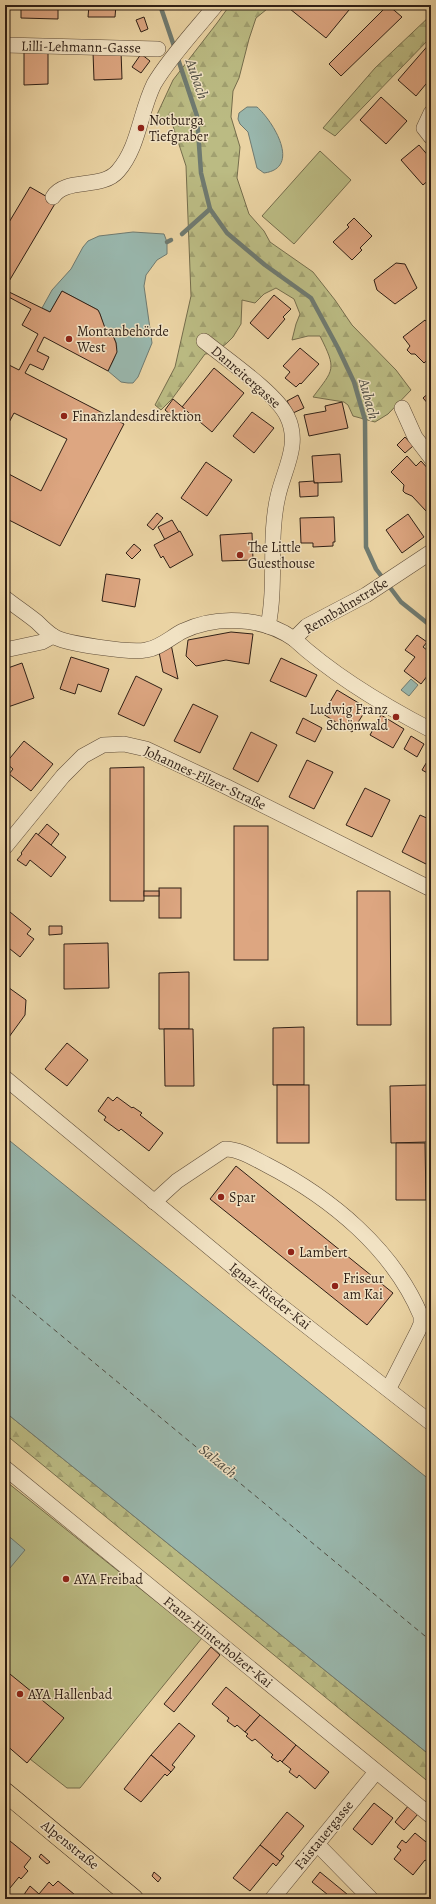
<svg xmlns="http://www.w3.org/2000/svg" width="436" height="1904" font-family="Alegreya,serif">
<defs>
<pattern id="forest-firs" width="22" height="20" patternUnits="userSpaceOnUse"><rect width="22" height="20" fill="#bbbb83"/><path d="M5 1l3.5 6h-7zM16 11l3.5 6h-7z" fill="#a1a070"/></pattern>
</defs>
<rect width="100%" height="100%" fill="#ead3a3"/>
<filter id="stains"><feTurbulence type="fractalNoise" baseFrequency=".005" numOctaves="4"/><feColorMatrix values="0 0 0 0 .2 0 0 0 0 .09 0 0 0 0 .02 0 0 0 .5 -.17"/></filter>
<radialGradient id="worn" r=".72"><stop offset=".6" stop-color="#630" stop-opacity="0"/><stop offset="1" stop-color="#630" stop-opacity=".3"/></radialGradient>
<g fill="url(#forest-firs)" stroke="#756d4c">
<path d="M230 5H272L256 18 249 39 239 78 233 91 231 117 240 147 237 178 249 214 264 231 270 242 313 272 335 300 352 325 396 370 411 390 388 414 375 422 353 416 348 405 344 402 313 397C334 369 337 370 320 336H308L292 340 296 324 300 314 294 299 276 288 264 294 255 303 242 300 241 324 233 337 227 343 215 353 205 354 172 399 161 410 155 405 175 367 191 296 186 166 172 123 154 121 173 80 217 23Z"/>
<polygon points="425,5 431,5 431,37 335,136 323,128 375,68 431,15"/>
<polygon points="5,1412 431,1756 431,1784 5,1434"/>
</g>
<g fill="#bbbb83" stroke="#756d4c">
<polygon points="320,151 351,180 294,244 262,216"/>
<polygon points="8,1483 202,1638 80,1788 67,1788 30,1759 5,1744 5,1487"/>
</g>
<g fill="#99b7ad" stroke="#6f7a70">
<path d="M247 107H257C273 121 302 168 264 173L257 168 248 132 240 124 238 119 239 113Z"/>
<path d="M133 232 164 234 167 242V254L157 260 146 275 144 286 152 343 138 377 133 383H128L121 382 108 371C113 361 121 349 114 338 112 334 107 332 105 328 101 322 102 316 98 310L62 291 50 312 42 308 52 290 71 269 83 247 88 241 99 236Z"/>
<polygon points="411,679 418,685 409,696 401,690"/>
<polygon points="5,1137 431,1481 431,1756 5,1412"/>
<polygon points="5,1533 25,1550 5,1574"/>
</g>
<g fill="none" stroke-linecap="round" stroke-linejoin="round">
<g stroke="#6f7a70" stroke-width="4.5">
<polyline points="160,5 175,49"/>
<polyline points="177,56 197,116 201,173 210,209 227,233 265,265 311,298 338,348 354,382 365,420 366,547 376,569 401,602 431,626"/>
<polyline points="182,234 210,209"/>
<polyline points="167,242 171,240"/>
</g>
<polyline stroke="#4f4d43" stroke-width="1" stroke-dasharray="5 4" stroke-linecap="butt" points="5,1289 431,1641"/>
</g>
<g fill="#dda681" stroke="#2f1f15">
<polygon points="21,5 58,5 58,19 21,18"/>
<polygon points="89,5 116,5 115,17 88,17"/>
<polygon points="293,5 343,5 349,10 326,38 290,9"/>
<polygon points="388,5 402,17 341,76 329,64"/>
<polygon points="144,17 148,29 141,32 136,20"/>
<polygon points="431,42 431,78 416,96 398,80"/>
<polygon points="48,51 48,84 24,85 24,52"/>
<polygon points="121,51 122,79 94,80 93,52"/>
<polygon points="141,54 150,61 141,73 132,67"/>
<polygon points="381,97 407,121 386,144 360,120"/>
<polygon points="5,120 7,120 7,148 5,147"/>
<polygon points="419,145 431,159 431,178 423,185 401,160"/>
<polygon points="30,187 56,202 5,288 5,229"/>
<polygon points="354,218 372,236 360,248 362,250 352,260 333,242 349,227 347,225"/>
<polygon points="396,263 405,264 417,288 395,304 377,290 374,280"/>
<polygon points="5,290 50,312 62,291 98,310 100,314 105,328 114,338 116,343 117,352 108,371 44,337 37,351 49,357 43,370 30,364 25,373 124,424 60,546 5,518 5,472 41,491 67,439 14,413 5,430 5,363 19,370 38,334 22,325 31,309 5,295"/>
<polygon points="274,295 291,309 283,317 285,319 268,339 250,323"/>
<polygon points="425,320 431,327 431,357 424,363 415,354 411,354 407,350 410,346 403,337"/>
<polygon points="300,348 319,364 301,384 300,383 296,387 285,378 290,372 283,366"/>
<polygon points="214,368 244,393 212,432 182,407"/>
<polygon points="431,391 431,407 423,398"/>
<polygon points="298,395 304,408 293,413 287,401"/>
<polygon points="173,399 186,410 177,420 165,410"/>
<polygon points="342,402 348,428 309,436 304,415 326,411 325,406"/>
<polygon points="252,412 274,428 254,453 233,436"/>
<polygon points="405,437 413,446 405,453 397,445"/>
<polygon points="340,454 342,482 314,483 312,456"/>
<polygon points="407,456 416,466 421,461 431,472 429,476 431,478 431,513 426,511 412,496 405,493 403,491 404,485 391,472"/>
<polygon points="206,462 232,480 207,516 181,498"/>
<polygon points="314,481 314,483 318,483 318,496 300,497 299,482"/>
<polygon points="157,513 163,518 153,530 147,525"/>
<polygon points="408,514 424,537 402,553 386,530"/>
<polygon points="334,517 335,542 333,542 333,546 313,547 313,543 301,543 300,518"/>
<polygon points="172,520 179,532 165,540 158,527"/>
<polygon points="180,531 193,555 170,568 163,556 161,558 154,545"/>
<polygon points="252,533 253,560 222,561 220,535"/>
<polygon points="134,544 141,550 132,559 126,553"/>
<polygon points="106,574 140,579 135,607 102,601"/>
<polygon points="231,632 253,634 249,664 226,660 196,666 186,656 188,640"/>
<polygon points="417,635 427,642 423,647 431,653 431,671 421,684 404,671 415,657 405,650"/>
<polygon points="171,644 178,679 163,672 159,652"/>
<polygon points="71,657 109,669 101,692 78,684 75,694 60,689"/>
<polygon points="281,658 317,675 306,697 270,681"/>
<polygon points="22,663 34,698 5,708 5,669"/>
<polygon points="136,676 162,689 144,726 118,714"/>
<polygon points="337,690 367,708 352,732 323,714"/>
<polygon points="193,704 218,716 200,753 174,741"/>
<polygon points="381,715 404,729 393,748 370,735"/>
<polygon points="303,718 322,728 315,742 296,733"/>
<polygon points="251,732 277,745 258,782 233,769"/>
<polygon points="411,736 424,744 417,757 404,749"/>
<polygon points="24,741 53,764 31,791 9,774 13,769 6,763"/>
<polygon points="431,755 431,775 422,770"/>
<polygon points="307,760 333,772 314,809 289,797"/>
<polygon points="144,767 144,901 110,901 110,768"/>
<polygon points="365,788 390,800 372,837 346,825"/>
<polygon points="420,815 431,820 431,857 428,865 402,852"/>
<polygon points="47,824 59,834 51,845 38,835"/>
<rect x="234" y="826" width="34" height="134"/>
<polygon points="36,833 66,857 51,877 30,860 26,866 17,860 22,854 21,853"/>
<rect x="159" y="888" width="22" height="30"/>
<rect x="144" y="891" width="15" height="5"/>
<polygon points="357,891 390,891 391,1025 357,1025"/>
<polygon points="5,908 31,929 27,934 34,939 20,957 5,945"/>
<polygon points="49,926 62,926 62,934 49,935"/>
<polygon points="108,943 109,988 64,989 64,944"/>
<polygon points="189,972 189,1029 159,1029 159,973"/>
<polygon points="5,985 26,1000 25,1015 9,1037 5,1034"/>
<polygon points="304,1027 304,1085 273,1085 273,1028"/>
<polygon points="164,1029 193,1029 194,1086 165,1086"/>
<polygon points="67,1043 88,1060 67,1086 45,1069"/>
<rect x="277" y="1085" width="32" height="58"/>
<polygon points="427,1085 427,1142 391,1143 390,1086"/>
<polygon points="108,1097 113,1101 117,1097 132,1108 133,1107 142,1113 140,1115 163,1133 149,1151 121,1129 119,1131 104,1120 106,1117 98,1111"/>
<polygon points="396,1143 425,1143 426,1200 396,1200"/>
<polygon points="236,1166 393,1293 367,1325 210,1199"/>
<polygon points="211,1647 220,1655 174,1712 164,1704"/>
<polygon points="5,1670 64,1718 27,1763 5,1744"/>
<polygon points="226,1687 260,1715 245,1732 237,1725 235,1727 227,1721 229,1718 212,1704"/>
<polygon points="260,1715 296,1745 282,1762 280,1760 278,1762 271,1757 273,1755 255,1739 252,1741 246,1736 248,1734 245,1732"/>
<polygon points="179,1723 195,1736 172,1765 175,1767 171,1772 151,1755"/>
<polygon points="296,1745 329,1772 315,1789 299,1775 297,1778 289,1772 291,1769 282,1762"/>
<polygon points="151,1755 171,1772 167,1776 165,1774 141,1802 124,1789"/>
<polygon points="374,1803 393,1818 372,1845 353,1829"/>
<polygon points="409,1805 418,1814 404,1830 395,1822"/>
<polygon points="287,1812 304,1826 281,1854 284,1856 280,1861 260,1845"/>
<polygon points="415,1833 431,1846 431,1857 428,1862 425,1860 413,1875 394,1859 401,1850 397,1847 402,1840 406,1843"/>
<polygon points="5,1837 31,1858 24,1867 28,1871 21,1879 19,1877 10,1888 5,1884"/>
<polygon points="260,1845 280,1861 276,1866 273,1863 250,1891 233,1878"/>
<polygon points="41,1854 50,1862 47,1864 39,1857"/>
<polygon points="154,1872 161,1878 158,1882 152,1876"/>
<polygon points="320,1872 353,1899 333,1899 312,1882"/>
<polygon points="58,1881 80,1899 23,1899 25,1893 30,1886 39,1894 49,1882 53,1886"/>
</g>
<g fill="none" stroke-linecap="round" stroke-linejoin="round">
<defs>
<g id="minor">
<polyline points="5,45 158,49"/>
<polyline points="431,113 424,128 431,137"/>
<path d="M53 197C65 177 102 190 118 171 139 147 140 112 154 84 169 58 197 28 216 5"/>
<path d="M204 341C226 359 276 393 287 416 301 444 284 469 278 496 268 539 277 583 268 626"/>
<polyline points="402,408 415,437 431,458"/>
<path d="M5 598C15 606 26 613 37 622 42 627 47 632 53 636 65 644 131 653 146 650 160 648 171 637 183 631 217 615 263 617 294 639L307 626 366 595 431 552"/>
<path d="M294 639C334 676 383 705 431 730"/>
<polyline points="5,650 42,642 53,636"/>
<polyline points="5,847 63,776 83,756 103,745 124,744 146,749 225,786 431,889"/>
<polyline points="5,1078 267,1295 431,1423"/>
<path d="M154 1202 177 1181 225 1149C240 1149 255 1159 267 1165 331 1198 393 1249 421 1316V1324L418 1331 389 1388"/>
<polyline points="5,1468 431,1816"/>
<polyline points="317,1844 371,1899"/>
<polyline points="272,1899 376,1772"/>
</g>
<polyline id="major" points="5,1792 134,1899"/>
</defs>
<use href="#minor" stroke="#5e4c38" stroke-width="16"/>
<use href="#major" stroke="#2f1f15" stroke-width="20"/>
<use href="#minor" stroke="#f1e2c3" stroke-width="15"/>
<use href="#major" stroke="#ead3a3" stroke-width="19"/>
</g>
<g fill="#8f2418" stroke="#f1e2c3" stroke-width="1.5">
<circle cx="141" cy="128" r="4"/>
<circle cx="69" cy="339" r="4"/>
<circle cx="64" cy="416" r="4"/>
<circle cx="240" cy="555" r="4"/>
<circle cx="396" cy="717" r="4"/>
<circle cx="221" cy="1197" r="4"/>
<circle cx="291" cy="1252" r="4"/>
<circle cx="335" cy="1286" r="4"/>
<circle cx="66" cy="1579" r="4"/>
<circle cx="20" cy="1694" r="4"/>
</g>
<g text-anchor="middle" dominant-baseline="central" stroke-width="3" stroke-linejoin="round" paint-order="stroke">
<g font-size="14" fill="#2f1f15" stroke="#f1e2c3">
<text transform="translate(81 47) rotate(1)">Lilli-Lehmann-Gasse</text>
<text transform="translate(246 377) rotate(41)">Danreitergasse</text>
<text transform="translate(346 606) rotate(-31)">Rennbahnstraße</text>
<text transform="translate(205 778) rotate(25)">Johannes-Filzer-Straße</text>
<text transform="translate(270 1296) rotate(38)">Ignaz-Rieder-Kai</text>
<text transform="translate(218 1642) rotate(39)">Franz-Hinterholzer-Kai</text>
<text transform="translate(324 1835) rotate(-51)">Faistauergasse</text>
<text transform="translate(70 1845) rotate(39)">Alpenstraße</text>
</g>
<g font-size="14" fill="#2f1f15" stroke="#f1e2c3" text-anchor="start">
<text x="149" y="120">Notburga<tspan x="149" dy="16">Tiefgraber</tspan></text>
<text x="77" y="331">Montanbehörde<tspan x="77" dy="16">West</tspan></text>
<text x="72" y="416">Finanzlandesdirektion</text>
<text x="248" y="547">The Little<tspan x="248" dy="16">Guesthouse</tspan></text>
<text x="388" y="709" text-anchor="end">Ludwig Franz<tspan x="388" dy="16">Schönwald</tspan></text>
<text x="229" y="1197">Spar</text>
<text x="299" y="1252">Lambert</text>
<text x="343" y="1278">Friseur<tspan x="343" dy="16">am Kai</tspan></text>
<text x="74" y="1579">AYA Freibad</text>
<text x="28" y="1694">AYA Hallenbad</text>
</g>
<g font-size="15" font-style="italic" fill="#4f4d43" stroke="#f1e2c3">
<text transform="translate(197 79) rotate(71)">Aubach</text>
<text transform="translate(369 399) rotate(75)">Aubach</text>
<text transform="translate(218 1461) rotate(39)">Salzach</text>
</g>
</g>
<rect width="436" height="1904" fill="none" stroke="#ead3a3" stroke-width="20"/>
<rect x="6" y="6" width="424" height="1892" fill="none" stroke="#2f1f15" stroke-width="2"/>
<rect x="10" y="10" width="416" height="1884" fill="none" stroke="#2f1f15"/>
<rect width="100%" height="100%" filter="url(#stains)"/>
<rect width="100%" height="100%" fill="url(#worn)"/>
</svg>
